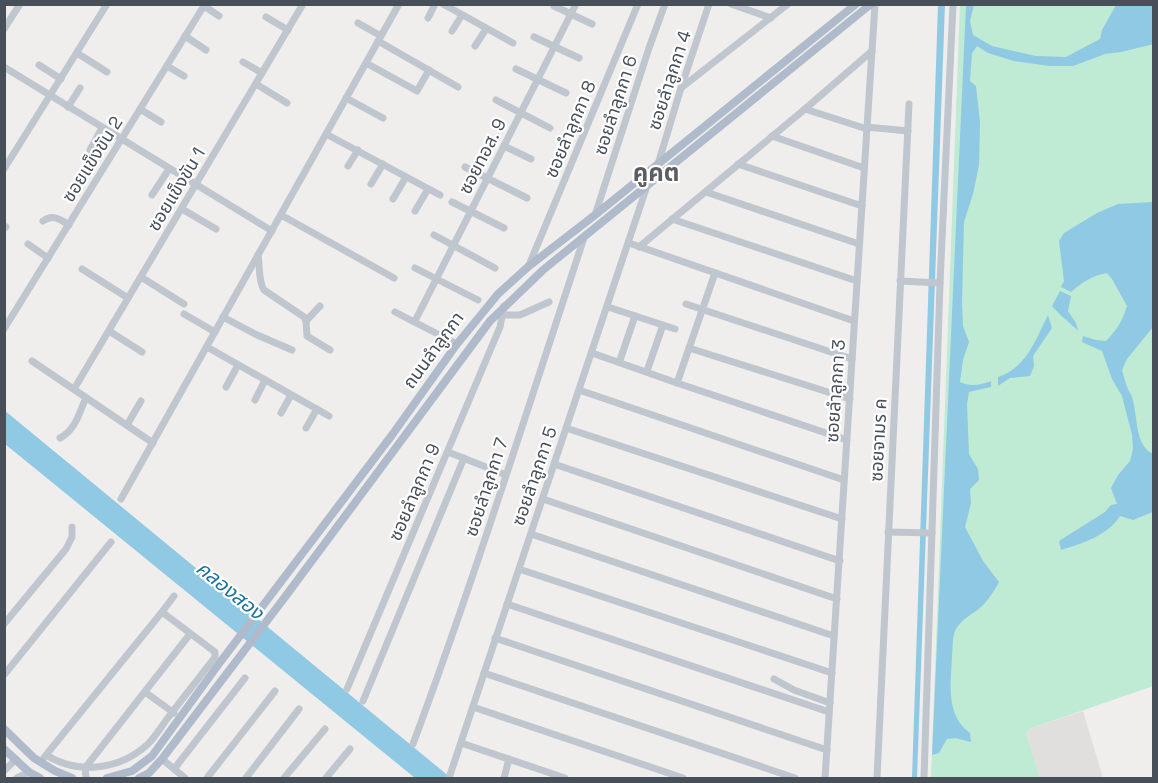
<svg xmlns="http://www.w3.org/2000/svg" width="1158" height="783" font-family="'Space Grotesk','Noto Sans Thai',sans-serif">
<rect width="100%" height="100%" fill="#f0eded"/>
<polygon fill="#e1dfde" points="1083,711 1103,778 1040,778 1026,733 1029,729"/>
<polygon fill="#bfead4" points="960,5 1153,5 1153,686 1029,729 1026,733 1040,778 931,778"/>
<g fill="#90c9e3">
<polygon points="945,4 917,778 912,778 938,5"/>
<path d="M966 5H974L970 21 973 35 992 46 1036 56 1066 57 1100 39 1102 30 1116 5H1153L1154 44 1121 52 1105 54 1073 66H1049L1014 61 988 53 977 46 972 53 970 81 976 86 980 122 979 165 973 194 964 222 962 303 963 326 969 342 963 360 960 382C969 387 982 385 991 381V387L969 392 967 404 969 454 978 469 979 480 970 489 971 503 965 527 983 561 999 582C994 591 988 601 980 608 971 615 962 619 956 629 952 636 953 648 952 656 951 683 945 715 970 733L971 742 955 738 947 739 939 753 932 755Z"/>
<path d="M1153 202V327L1127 359 1122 370C1124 376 1125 383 1128 389 1129 392 1131 394 1132 397 1138 415 1134 445 1153 454V512L1133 520 1120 516C1108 535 1082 544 1061 550L1059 541 1105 512 1111 505 1117 504 1111 488 1118 475 1130 461 1133 449 1132 435 1122 396 1112 379 1102 351 1082 342 1083 336 1096 340 1106 341C1117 330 1123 320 1127 306L1112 279 1107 273C1093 275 1081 283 1071 292L1061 287 1064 281 1059 241 1064 233 1097 213 1118 204Z"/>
<path d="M1060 291 1071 296 1068 311 1076 323 1078 331C1070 322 1060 316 1052 306Z"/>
<path d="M1048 315 1052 328 1033 356 1034 366 1030 376 1010 378 998 386V377C1027 367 1035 341 1048 315Z"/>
<polygon points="4,410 451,778 415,778 5,444"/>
</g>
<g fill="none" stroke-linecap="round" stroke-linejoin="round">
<g stroke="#bfc6ce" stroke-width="7">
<polyline points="443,4 513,43"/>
<polyline points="731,4 771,18"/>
<polyline points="204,6 219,16"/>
<polyline points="554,6 592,24"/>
<polyline points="266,17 288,30"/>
<polyline points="428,18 435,4"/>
<polyline points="358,23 381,36"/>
<polyline points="4,29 20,4"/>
<polyline points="452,31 462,15"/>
<polyline points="185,36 206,50"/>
<polyline points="534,37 579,58"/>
<polyline points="378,41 458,87"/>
<polyline points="475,46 486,29"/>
<polyline points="77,53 107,72"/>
<polyline points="243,62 262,73"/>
<polyline points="366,63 417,91 429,70"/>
<polyline points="39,65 61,79"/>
<polyline points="167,66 184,76"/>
<polyline points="4,67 272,231"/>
<polyline points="516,69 566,93"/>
<polyline points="256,84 287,103"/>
<polyline points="681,88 788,4"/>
<polyline points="346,98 383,118"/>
<polyline points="496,100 550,128"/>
<polyline points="68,107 80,88"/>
<polyline points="140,109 161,122"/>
<polyline points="805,109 867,129"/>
<polyline points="867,127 908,131"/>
<polyline points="326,134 440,195"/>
<polyline points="772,136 864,168"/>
<polyline points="504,146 531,159"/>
<polyline points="90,150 102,128"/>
<polyline points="658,164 681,88 709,4"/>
<polyline points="738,164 862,206"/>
<polyline points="348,166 358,150"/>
<polyline points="465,167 527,198"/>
<polyline points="4,169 107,4"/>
<polyline points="371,184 383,164"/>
<polyline points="706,192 859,244"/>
<polyline points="152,195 169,169"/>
<polyline points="393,199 406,177"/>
<polyline points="452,202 504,228"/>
<polyline points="182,209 216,229"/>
<polyline points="415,211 428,189"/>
<polyline points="281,215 394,278"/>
<polyline points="595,215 649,48 665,4"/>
<polyline points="672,219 857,281"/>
<path d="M43 221C53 214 60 219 69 225"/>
<polyline points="4,226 6,227"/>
<polyline points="434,235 495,268"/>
<polyline points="629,243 854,321"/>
<polyline points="28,244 48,258"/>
<polyline points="639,247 805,109 872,51"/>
<path d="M258 255C260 266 258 280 264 290L304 317 306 321 307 336 330 350"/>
<polyline points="529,265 638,4"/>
<polyline points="415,268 478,300"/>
<polyline points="82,269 128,298"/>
<polyline points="141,277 184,304"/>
<polyline points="900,281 940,283"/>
<polyline points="686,304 852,359"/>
<polyline points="608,307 675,329"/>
<polyline points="395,312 457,344"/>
<polyline points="184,314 215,332"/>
<polyline points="503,315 520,315 549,302"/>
<polyline points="223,317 255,334 292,350"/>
<polyline points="306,321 320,306"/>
<polyline points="415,321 576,4"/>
<polyline points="4,329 205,4"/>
<polyline points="109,331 142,352"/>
<polyline points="207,347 329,416"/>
<polyline points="689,348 850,399"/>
<polyline points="592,353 677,383 847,440"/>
<polyline points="620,360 635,316"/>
<polyline points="32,361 153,443"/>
<polyline points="648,368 663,325"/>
<polyline points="677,383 715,273"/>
<polyline points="226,387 238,365"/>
<polyline points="74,389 303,4"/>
<polyline points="579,390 844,480"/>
<polyline points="255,400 265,380"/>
<polyline points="281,413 291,395"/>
<polyline points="127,425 141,401"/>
<polyline points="306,428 317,409"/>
<polyline points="566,428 842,519"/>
<path d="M60 438C76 430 79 412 86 398"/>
<polyline points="448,452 506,475"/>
<polyline points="554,464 840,561"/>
<polyline points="121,499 399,4"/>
<polyline points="543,499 837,599"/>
<polyline points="888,532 932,533"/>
<polyline points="531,534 834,636"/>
<polyline points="519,569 832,673"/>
<polyline points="507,604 829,712"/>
<polyline points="162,612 174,596"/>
<polyline points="4,624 66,549 72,537 72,527"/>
<polyline points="495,638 827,750"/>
<polyline points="484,673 795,778"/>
<polyline points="4,675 111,542"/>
<polyline points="774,679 794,690 830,703"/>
<polyline points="347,689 500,327 504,306"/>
<polyline points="145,692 174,713"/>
<polyline points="363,701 464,458"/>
<polyline points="473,707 683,778"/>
<polyline points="461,743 565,778"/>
<path d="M413 744C475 577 528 407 584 238"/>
<polyline points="162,759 185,778"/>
<path d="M41 762 46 755 162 612 215 652V657C199 678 183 698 167 719 161 727 155 737 148 744 120 770 78 775 46 755"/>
<polyline points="174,769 245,678"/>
<polyline points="4,771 16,759"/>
<polyline points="450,775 647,186"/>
<polyline points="17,778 29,772"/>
<polyline points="86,778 85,768 190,634"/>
<polyline points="207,778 275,691"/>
<polyline points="246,778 299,709"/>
<polyline points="284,778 325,729"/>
<polyline points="326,778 350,749"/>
<polyline points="504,778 509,759"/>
<polyline points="825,778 875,4"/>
<polyline points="877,778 909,104"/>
<polyline points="924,778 940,283 953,4"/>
</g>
<g stroke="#afbaca" stroke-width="8">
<polyline points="4,729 34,758 55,771 72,778"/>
<polyline points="4,749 29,772 40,778"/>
<polyline points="107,778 132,771 152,756 218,665 392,435 457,344 498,294 529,266 595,215 856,4"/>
<polyline points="139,778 149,773 162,759 285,597 490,321 543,270 871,4"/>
</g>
</g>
<g text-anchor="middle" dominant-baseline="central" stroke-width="4.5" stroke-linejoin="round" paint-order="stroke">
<g font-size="18" fill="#474f59" stroke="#fff">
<text transform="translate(669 80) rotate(-72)">ซอยลำลูกกา 4</text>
<text transform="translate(615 105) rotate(-72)">ซอยลำลูกกา 6</text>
<text transform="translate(570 129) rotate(-67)">ซอยลำลูกกา 8</text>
<text transform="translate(482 156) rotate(-63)">ซอยทอส. 9</text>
<text transform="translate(92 159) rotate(-58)">ซอยแข็งขัน 2</text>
<text transform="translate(176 189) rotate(-59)">ซอยแข็งขัน 1</text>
<text transform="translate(433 350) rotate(-54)">ถนนลำลูกกา</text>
<text transform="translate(835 391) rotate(-86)">ซอยลำลูกกา 3</text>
<text transform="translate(878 440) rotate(-87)">ซอยจามร ค</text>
<text transform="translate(534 476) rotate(-71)">ซอยลำลูกกา 5</text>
<text transform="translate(486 487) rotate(-72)">ซอยลำลูกกา 7</text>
<text transform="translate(414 492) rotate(-67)">ซอยลำลูกกา 9</text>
</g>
<g font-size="20" font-style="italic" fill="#1a7199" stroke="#fff">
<text transform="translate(230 590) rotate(39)">คลองสอง</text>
</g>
<g font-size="24" font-weight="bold" fill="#5b5d61" stroke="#fff">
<text x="656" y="172">คูคต</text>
</g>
</g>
<rect width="1158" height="783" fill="none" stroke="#474f59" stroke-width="12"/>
</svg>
